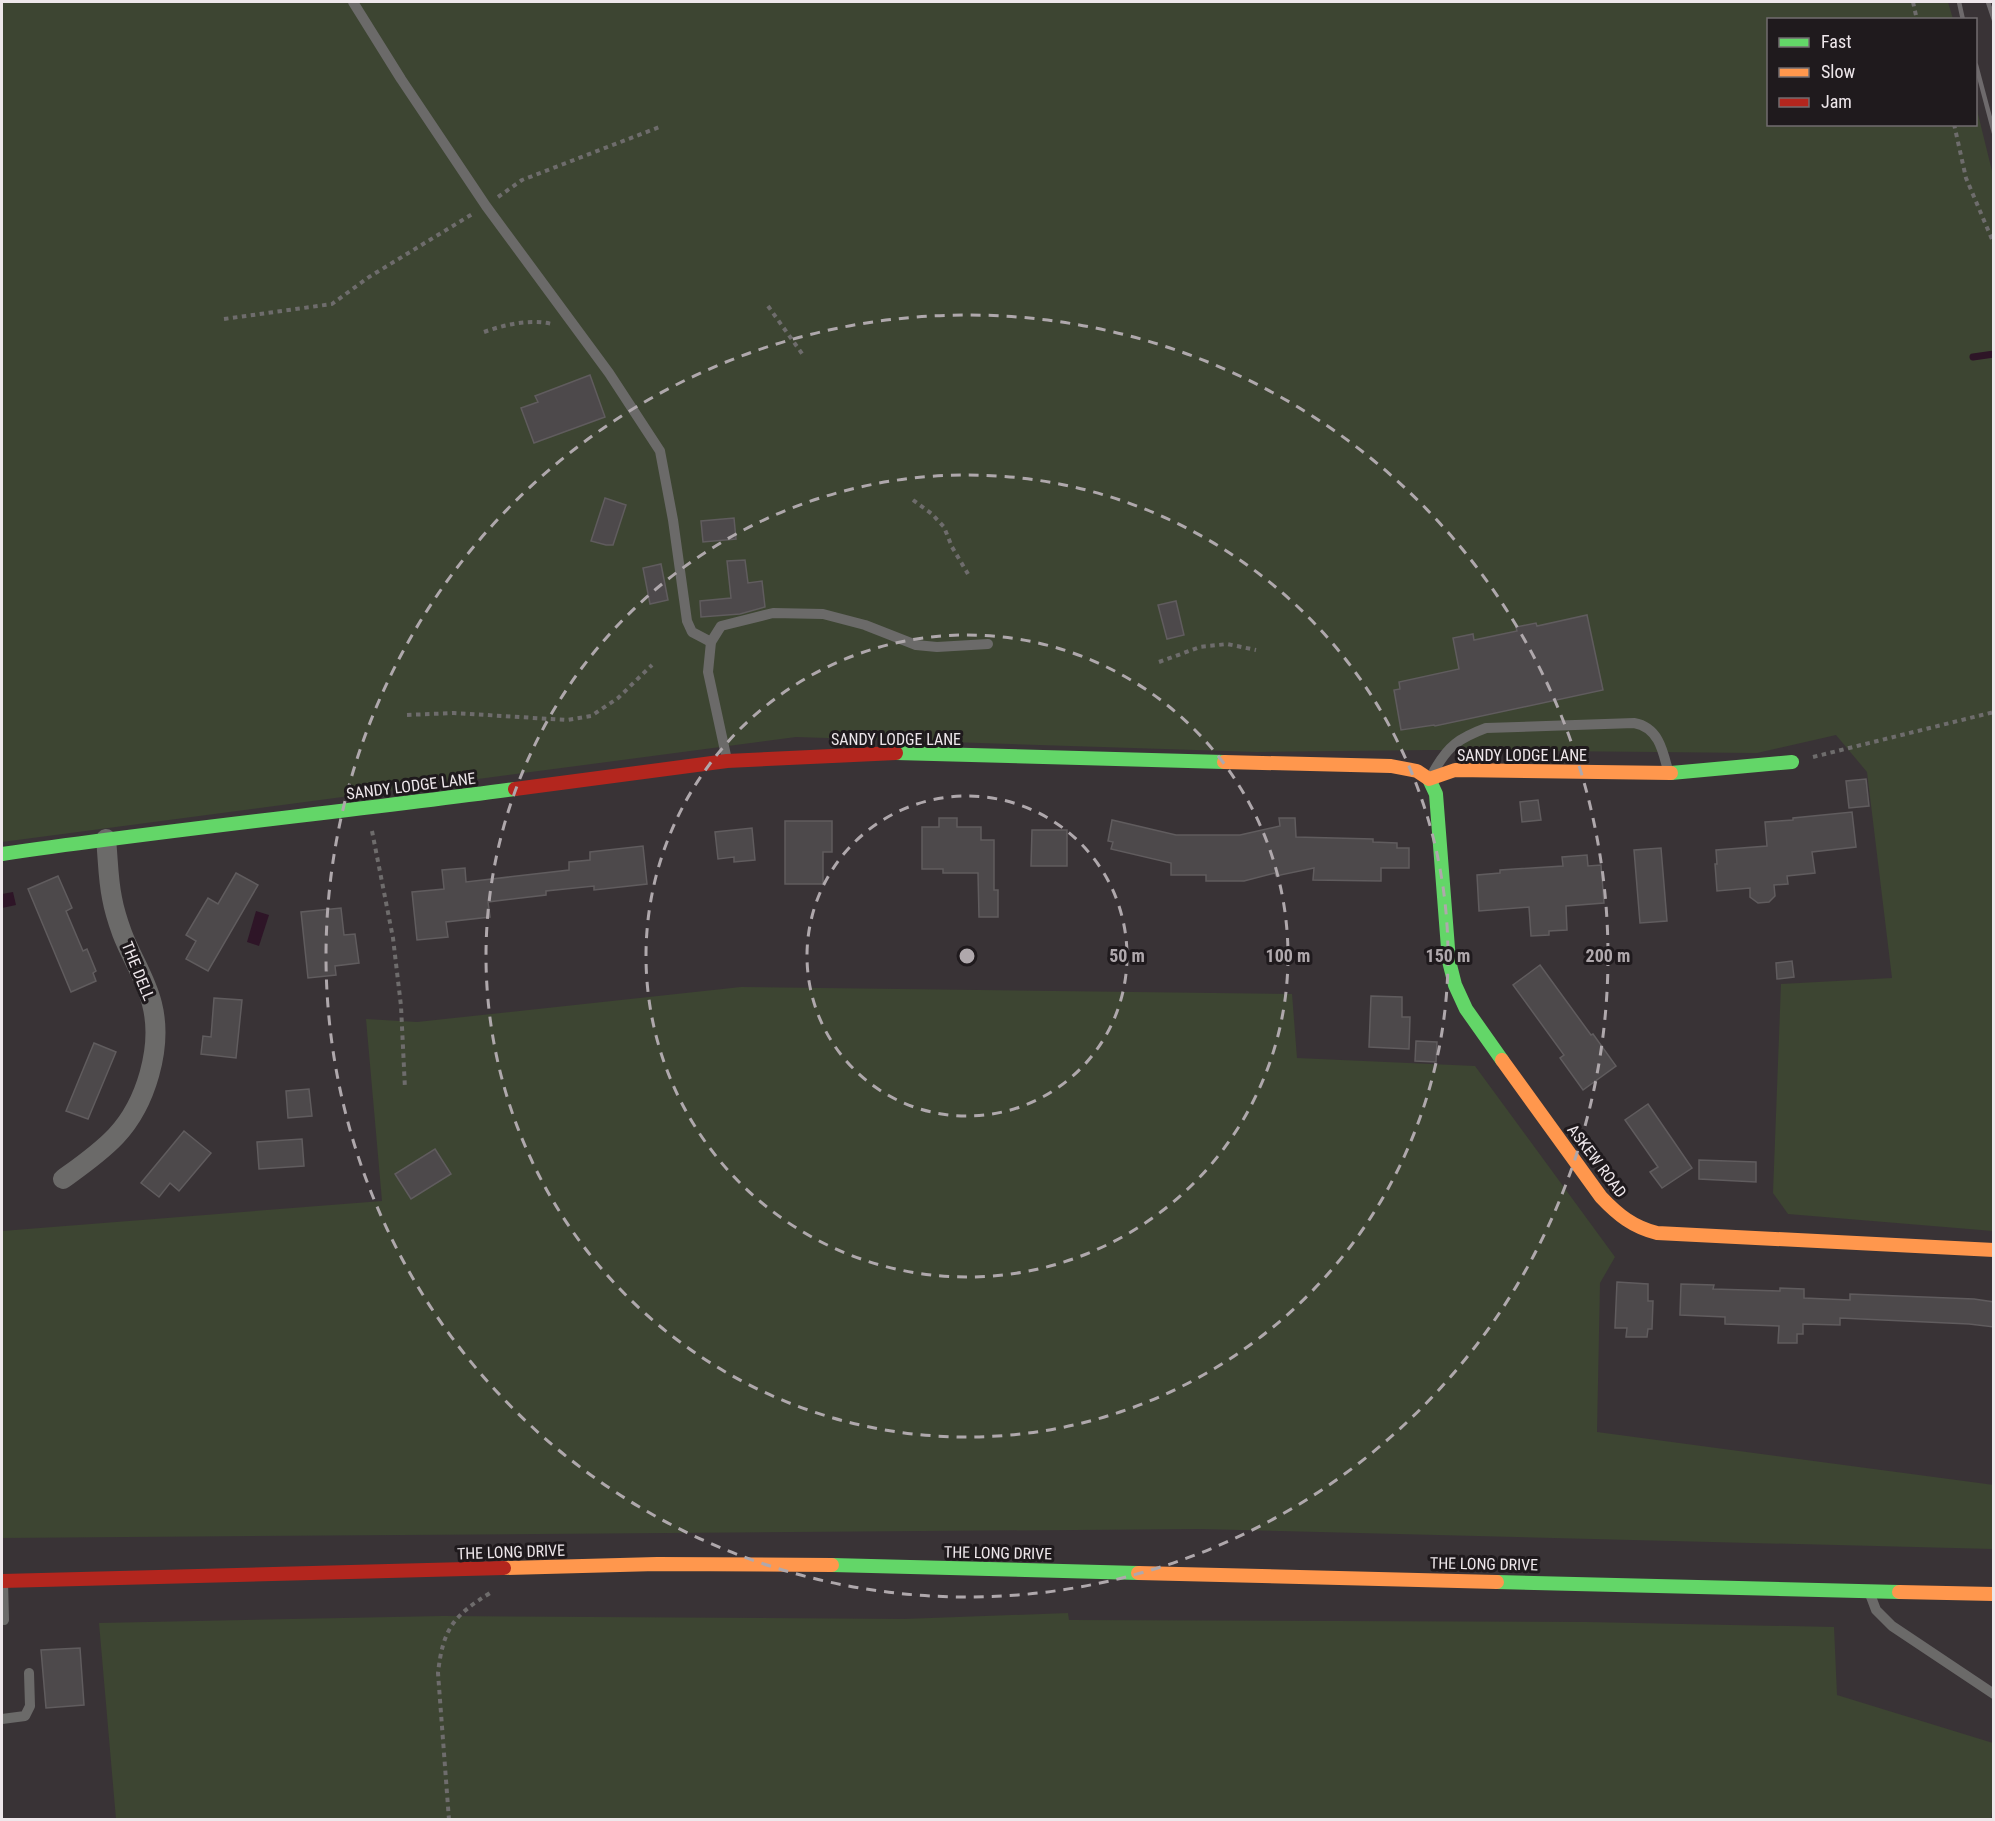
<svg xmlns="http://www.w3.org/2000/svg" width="1995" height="1821" font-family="'Roboto Condensed',sans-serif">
<rect width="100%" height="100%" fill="#393336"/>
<g fill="#3d4532">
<polygon points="2,2 1948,2 1953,19 1768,20 1768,124 1976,124 1976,106 1993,175 1993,1231 1788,1214 1773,1193 1781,984 1892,978 1867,772 1836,735 1757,753 1432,750 1257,752 796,737 2,842"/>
<polygon points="741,987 1292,994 1297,1058 1475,1066 1615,1257 1600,1283 1597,1432 1994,1485 1993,1549 1200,1529 2,1538 2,1231 382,1201 366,1019 417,1022"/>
<polygon points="1068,1613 1069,1620 1587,1622 1834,1627 1837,1695 1993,1743 1994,1795 1991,1819 116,1819 99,1623 443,1616 904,1619"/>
</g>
<g fill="#2e1527">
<polygon points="13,892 16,905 2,908 2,894"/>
<polygon points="256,911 269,915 259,946 247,942"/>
</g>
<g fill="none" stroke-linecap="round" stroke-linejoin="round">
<polyline stroke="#2e1527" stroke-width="7" points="1973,357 1994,354"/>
</g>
<g fill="#4d494b" stroke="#605c5e" stroke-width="1.5">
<polygon points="590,375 605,417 534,443 521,408 538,402 535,396"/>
<polygon points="605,498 626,505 613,545 606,545 591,541"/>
<polygon points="734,518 736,539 703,542 701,521"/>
<polygon points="745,560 748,583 762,581 765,607 740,614 701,617 700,601 731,598 727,561"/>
<polygon points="661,564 668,600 650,604 643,568"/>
<polygon points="1176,601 1184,635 1167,639 1158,605"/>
<polygon points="1587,615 1603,690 1435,726 1434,725 1401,730 1394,690 1400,689 1399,682 1459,669 1453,638 1473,634 1474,640 1517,631 1516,627 1536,623 1537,626"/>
<polygon points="1866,779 1869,806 1849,808 1846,781"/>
<polygon points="1538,800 1541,820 1522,822 1520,802"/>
<polygon points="1852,812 1856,847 1812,852 1815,873 1787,876 1788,884 1774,885 1775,896 1769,902 1758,903 1750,897 1750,888 1717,891 1715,864 1717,864 1716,850 1767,846 1765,822 1793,820 1793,818"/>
<polygon points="939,818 957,818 957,827 981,827 981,840 994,840 994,890 998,890 998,917 979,917 978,873 943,873 943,869 922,869 922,827 939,827"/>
<polygon points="1279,818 1295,818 1296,837 1373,839 1373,842 1397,843 1397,848 1409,848 1409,868 1381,868 1381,881 1313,880 1314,868 1276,876 1275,873 1244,881 1206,881 1206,875 1171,875 1171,863 1111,849 1113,842 1108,841 1112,820 1176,835 1240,835 1280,826"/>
<polygon points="785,821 832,821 832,852 823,852 823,884 785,884"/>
<polygon points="752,828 755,860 734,862 734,857 718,859 715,832"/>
<polygon points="1032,830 1067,830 1067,866 1031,866"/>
<polygon points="643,846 647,884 594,890 594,886 546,891 546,895 488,902 490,917 446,922 448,937 417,940 412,892 444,889 442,870 465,868 466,882 569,870 569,862 590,860 590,852"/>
<polygon points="1661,848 1667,921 1640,923 1634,850"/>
<polygon points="1587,855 1588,866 1601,865 1604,903 1566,906 1567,930 1549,931 1549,935 1531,936 1529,907 1479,911 1477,875 1500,873 1500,870 1563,866 1562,857"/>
<polygon points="236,873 258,885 208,971 186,959 196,941 186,935 208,898 218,904"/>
<polygon points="58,876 72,908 66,911 83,951 87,949 96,971 93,973 96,981 71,992 28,889"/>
<polygon points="341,908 344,935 355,934 359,963 335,966 336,975 308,978 301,912"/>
<polygon points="1792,961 1794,977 1777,979 1776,963"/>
<polygon points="1540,965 1591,1035 1593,1034 1616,1066 1583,1090 1560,1058 1564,1055 1513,985"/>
<polygon points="1371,996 1402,997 1402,1017 1410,1017 1409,1049 1369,1047"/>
<polygon points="214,998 242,1000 236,1058 201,1054 203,1036 211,1037"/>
<polygon points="1416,1041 1437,1042 1436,1062 1415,1061"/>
<polygon points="94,1043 116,1052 88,1119 66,1111"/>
<polygon points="309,1089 312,1116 288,1118 286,1091"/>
<polygon points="1648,1104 1692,1168 1662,1188 1650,1172 1658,1167 1625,1120"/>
<polygon points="184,1131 211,1153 179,1191 170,1183 159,1197 141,1183"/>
<polygon points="302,1139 304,1166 259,1169 257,1142"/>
<polygon points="435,1149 451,1174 411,1199 395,1174"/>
<polygon points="1699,1160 1756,1162 1756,1182 1699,1179"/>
<polygon points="1617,1282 1648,1284 1648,1301 1653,1301 1652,1329 1648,1329 1647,1337 1626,1337 1627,1328 1615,1328"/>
<polygon points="1681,1284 1714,1285 1713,1289 1780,1291 1780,1288 1804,1289 1804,1298 1850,1300 1850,1294 1974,1299 1994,1302 1994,1327 1969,1324 1840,1318 1840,1325 1803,1324 1803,1334 1797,1334 1797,1343 1778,1343 1779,1326 1725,1324 1725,1317 1680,1315"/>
<polygon points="80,1648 84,1705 46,1708 41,1650"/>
</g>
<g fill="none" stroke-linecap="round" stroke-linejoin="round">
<g stroke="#6e6c6c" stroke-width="4" stroke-dasharray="4.5 4.5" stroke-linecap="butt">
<polyline points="1913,2 1917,20"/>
<polyline points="1954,124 1966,178 1994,244"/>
<polyline points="498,197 522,180 662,126"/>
<polyline points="768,306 803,355"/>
<polyline points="224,319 332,304 369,277 474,213"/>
<path d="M484 332C506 324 530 319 552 324"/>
<polyline points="913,500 932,514 944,527 952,547 968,574"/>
<polyline points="1159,662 1200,647 1227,644 1256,650"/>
<polyline points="407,715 454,713 567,720 591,716 618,698 652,665"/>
<polyline points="1813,757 1994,712"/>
<polyline points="372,831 393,938 401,1006 405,1089"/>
<path d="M449 1820 438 1673C443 1629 453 1616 490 1593"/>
</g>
<g stroke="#6b6a69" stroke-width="10">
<polyline points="353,2 401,79 486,206 609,373 660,451 673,520 687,621 692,632 711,642"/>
<polyline points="727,760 708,672 711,642 721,626 773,613 823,614 865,625 916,645 937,647 988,644"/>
<path d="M1434 771C1448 746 1459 738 1486 728L1634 723C1658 727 1663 750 1668 771"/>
<polyline points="3,1581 4,1620"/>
<polyline points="1870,1594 1876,1610 1892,1626 1994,1694"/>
<polyline points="2,1719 25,1716 30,1706 29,1673"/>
</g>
<path stroke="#6b6a69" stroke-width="20" d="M63 1179C81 1166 100 1153 116 1136 146 1104 163 1047 152 1004 146 979 131 957 122 933 118 922 114 909 112 898 108 879 108 858 106 839"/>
<g stroke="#63d668" stroke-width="14">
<polyline points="896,753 1224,762"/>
<polyline points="1671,773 1792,762"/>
<polyline points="1429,779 1436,794 1449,961 1455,985 1466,1009 1502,1060"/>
<path d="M2 854C173 829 344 812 515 789"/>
<polyline points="832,1565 1138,1573"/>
<polyline points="1497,1582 1899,1592"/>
</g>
<g stroke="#ff974d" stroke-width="14">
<polyline points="1224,762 1391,766 1417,771 1429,779 1455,770 1671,773"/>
<path d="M1502 1060 1601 1197C1618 1215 1633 1227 1657 1233L1994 1250"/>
<polyline points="504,1568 657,1564 832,1565"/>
<polyline points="1138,1573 1497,1582"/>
<polyline points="1899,1592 1994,1594"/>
</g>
<g stroke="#b3261e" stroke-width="14">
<polyline points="515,789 727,761 896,753"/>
<polyline points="2,1581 504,1568"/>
</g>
<g stroke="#6e6a6c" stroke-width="4.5">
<polyline points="1959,2 1963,20"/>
<polyline points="1988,2 1994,20"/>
<polyline points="1976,65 1994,133"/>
</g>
</g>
<g fill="none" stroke="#afa8ac" stroke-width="3" stroke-dasharray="10 8">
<circle cx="967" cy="956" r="160"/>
<circle cx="967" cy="956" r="321"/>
<circle cx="967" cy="956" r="481"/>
<circle cx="967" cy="956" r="641"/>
</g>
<g text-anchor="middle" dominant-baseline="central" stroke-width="6" stroke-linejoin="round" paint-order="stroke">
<g font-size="16" fill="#eee7eb" stroke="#1f1a1d">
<text x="896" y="739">SANDY LODGE LANE</text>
<text x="1522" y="755">SANDY LODGE LANE</text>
<text transform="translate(411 786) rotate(-7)">SANDY LODGE LANE</text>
<text transform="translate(138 971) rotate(68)">THE DELL</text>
<text transform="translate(1597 1161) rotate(53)">ASKEW ROAD</text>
<text transform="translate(511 1552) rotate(-2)">THE LONG DRIVE</text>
<text transform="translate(998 1553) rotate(1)">THE LONG DRIVE</text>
<text transform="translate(1484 1564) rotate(1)">THE LONG DRIVE</text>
</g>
</g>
<circle cx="967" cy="956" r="9" fill="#afa8ac" stroke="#1f1a1d" stroke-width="3"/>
<g font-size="18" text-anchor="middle" font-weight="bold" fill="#afa8ac" stroke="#1f1a1d" stroke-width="6" stroke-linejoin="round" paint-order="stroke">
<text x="1127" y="962">50 m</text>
<text x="1288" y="962">100 m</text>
<text x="1448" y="962">150 m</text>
<text x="1608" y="962">200 m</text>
</g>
<rect width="1995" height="1821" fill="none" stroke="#eee7eb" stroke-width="6"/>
<rect x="1767" y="18" width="210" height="108" fill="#1f1a1d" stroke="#726c6f" stroke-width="1.5"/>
<rect x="1779" y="38" width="30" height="9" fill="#63d668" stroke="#726c6f" stroke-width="1.5"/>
<text x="1821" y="48" font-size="18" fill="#eee7eb">Fast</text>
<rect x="1779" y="68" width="30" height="9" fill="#ff974d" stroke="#726c6f" stroke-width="1.5"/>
<text x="1821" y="78" font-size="18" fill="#eee7eb">Slow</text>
<rect x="1779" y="98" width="30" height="9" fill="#b3261e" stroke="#726c6f" stroke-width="1.5"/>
<text x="1821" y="108" font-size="18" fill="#eee7eb">Jam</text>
</svg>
